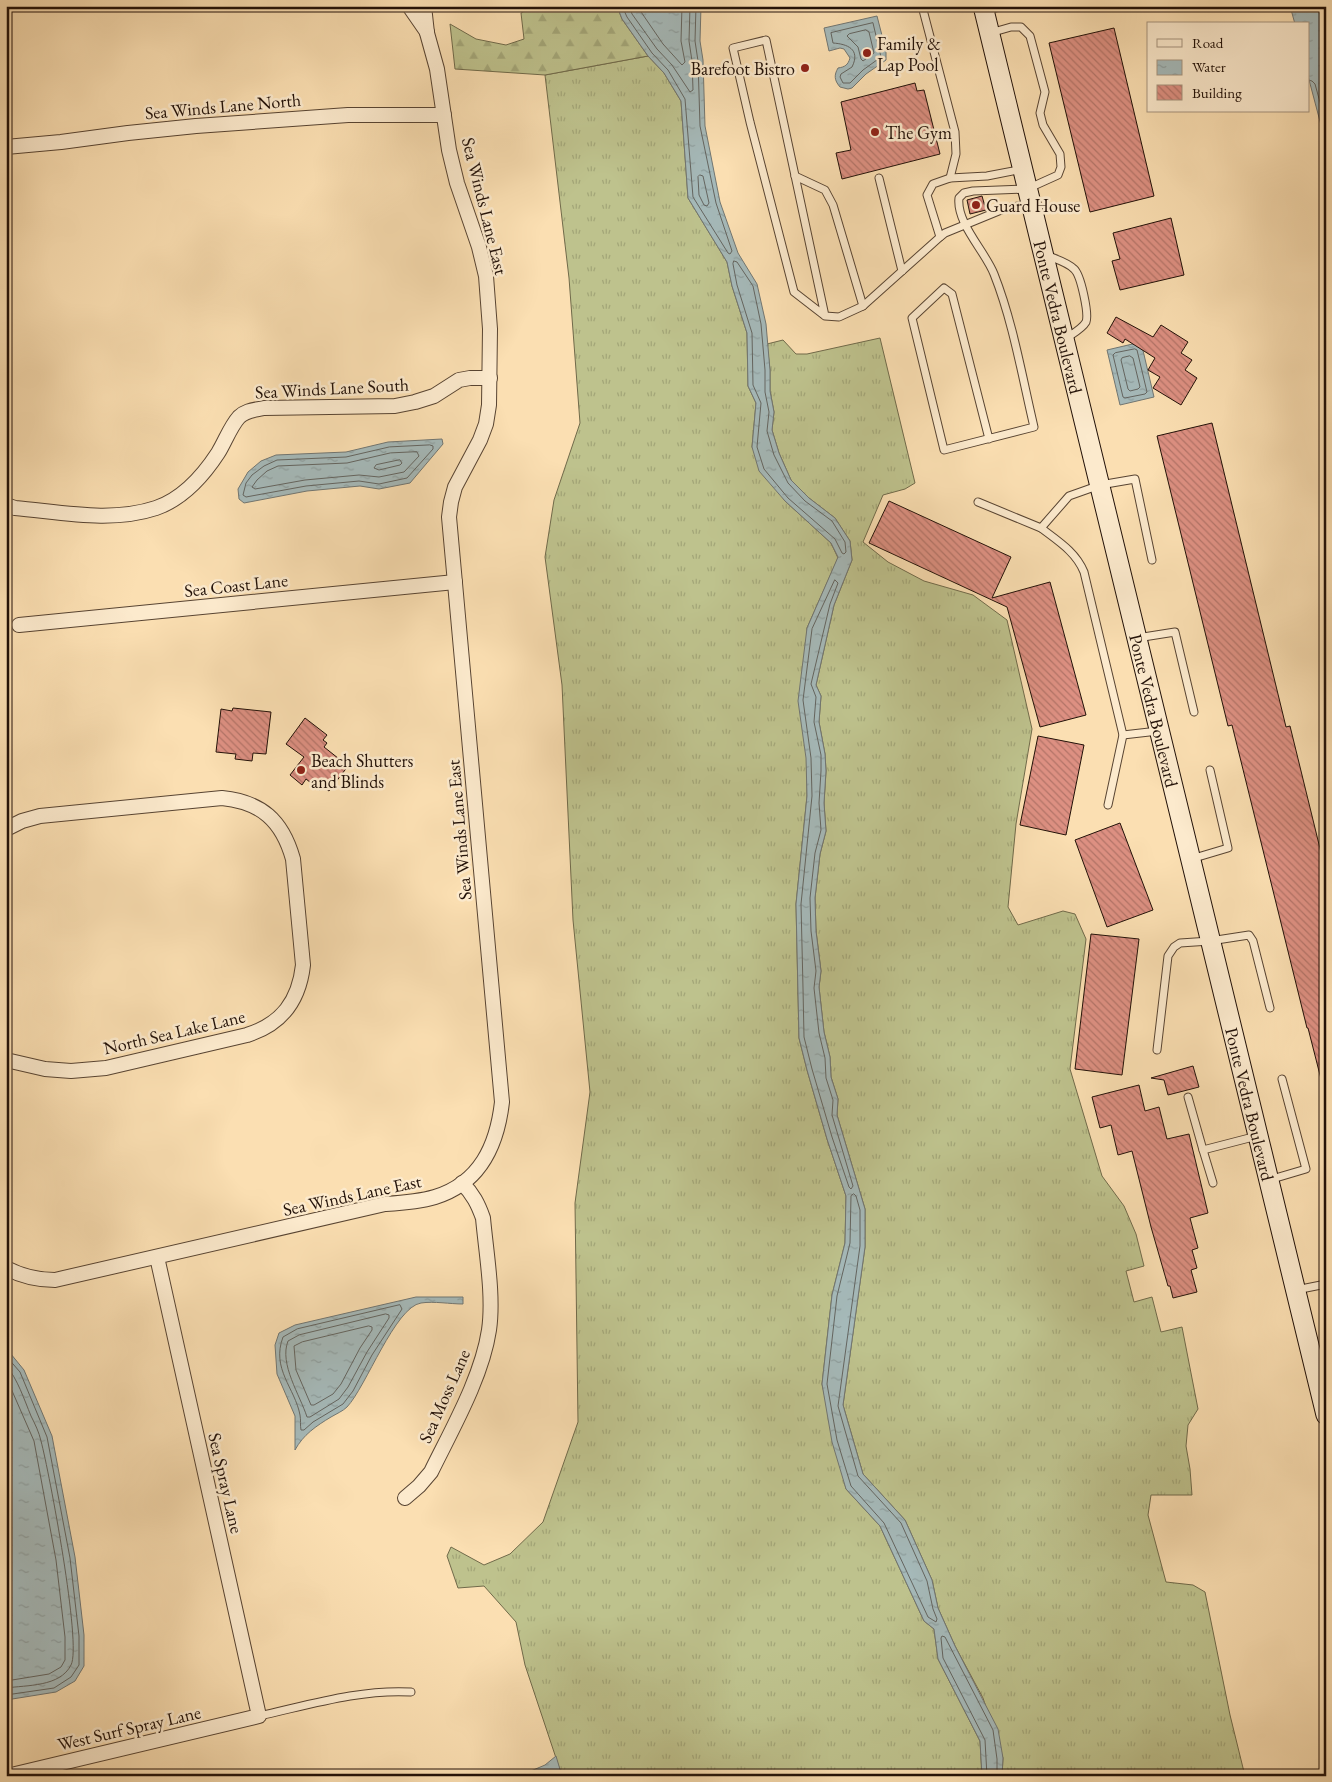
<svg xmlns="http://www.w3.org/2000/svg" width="1332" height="1782" font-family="'EB Garamond',serif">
<defs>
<pattern id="grass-tufts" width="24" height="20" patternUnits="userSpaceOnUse" patternTransform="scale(1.25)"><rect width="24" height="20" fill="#bec28d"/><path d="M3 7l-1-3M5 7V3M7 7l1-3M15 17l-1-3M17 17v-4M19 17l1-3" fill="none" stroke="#a3a678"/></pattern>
<pattern id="forest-firs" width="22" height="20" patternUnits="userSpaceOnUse" patternTransform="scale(1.25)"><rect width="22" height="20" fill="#bec28d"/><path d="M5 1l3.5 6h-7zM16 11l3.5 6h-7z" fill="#a3a678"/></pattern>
<pattern id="water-ripples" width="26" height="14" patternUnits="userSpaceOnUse" patternTransform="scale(1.25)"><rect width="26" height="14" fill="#a5b9b9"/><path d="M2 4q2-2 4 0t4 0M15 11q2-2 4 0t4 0" fill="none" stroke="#8e9e9e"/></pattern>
<pattern id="building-back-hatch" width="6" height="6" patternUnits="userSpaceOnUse" patternTransform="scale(1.25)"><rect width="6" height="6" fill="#dd9082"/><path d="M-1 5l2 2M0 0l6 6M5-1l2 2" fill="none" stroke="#b37468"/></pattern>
</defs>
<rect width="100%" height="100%" fill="#fbdfb2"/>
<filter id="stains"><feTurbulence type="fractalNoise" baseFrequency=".004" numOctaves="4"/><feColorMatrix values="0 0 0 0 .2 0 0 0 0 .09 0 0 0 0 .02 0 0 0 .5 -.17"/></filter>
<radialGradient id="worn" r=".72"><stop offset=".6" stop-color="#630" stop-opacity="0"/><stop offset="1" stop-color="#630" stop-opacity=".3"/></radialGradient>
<g fill="url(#grass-tufts)" stroke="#706a4a">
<polygon points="648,56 664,73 681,101 688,198 727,262 732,286 747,333 748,386 756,403 752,447 785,501 831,543 838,558 807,628 807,796 796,904 799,1038 807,1070 827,1139 846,1196 845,1243 832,1295 822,1384 846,1489 880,1526 924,1621 934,1629 938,1659 980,1741 982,1776 562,1776 525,1665 516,1622 484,1586 458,1588 447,1556 451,1547 484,1565 510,1554 543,1522 578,1422 575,1203 590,1092 573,920 562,685 545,557 554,500 580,423 569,278 545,75"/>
<polygon points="880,338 915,483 905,489 883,495 863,542 888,562 924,581 973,595 1007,620 1032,729 1016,824 1008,907 1018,925 1063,911 1075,914 1086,939 1070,1069 1102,1176 1124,1206 1136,1234 1144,1266 1126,1271 1134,1302 1152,1297 1161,1332 1182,1327 1198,1409 1188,1425 1186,1446 1190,1469 1192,1495 1151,1495 1148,1515 1166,1582 1193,1585 1205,1592 1230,1715 1245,1776 1002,1776 1003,1758 983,1698 955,1646 938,1608 932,1580 905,1520 863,1474 843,1405 865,1247 865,1209 837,1115 838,1099 831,1077 830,1057 824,1032 819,987 821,971 816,931 815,898 820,854 826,831 824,803 826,771 825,754 819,722 821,696 816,685 834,605 852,560 850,541 835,518 809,498 791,480 779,453 772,430 774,412 770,391 770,370 767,344 783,340 796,354 807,354"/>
</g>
<polygon fill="url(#forest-firs)" stroke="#706a4a" points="534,6 617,6 622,19 648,56 545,75 455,69 450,24 476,39 506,45 524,39 521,13"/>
<g fill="url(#water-ripples)" stroke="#717672">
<polygon points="617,6 701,6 700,41 703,60 705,126 720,202 738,253 757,284 766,324 770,370 770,391 774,412 772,430 779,453 791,480 809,498 835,518 850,541 852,560 834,605 816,685 821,696 819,722 825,754 826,771 824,803 826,831 820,854 815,898 816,931 821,971 819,987 824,1032 830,1057 831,1077 838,1099 837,1115 865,1209 865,1247 843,1405 863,1474 905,1520 932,1580 938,1608 955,1646 998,1729 1003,1758 1002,1776 982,1776 980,1741 938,1659 934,1629 924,1621 880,1526 846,1489 832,1442 822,1384 832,1295 845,1243 846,1196 827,1139 807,1070 799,1038 796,904 807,796 806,758 798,701 807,628 838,557 831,543 785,501 759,471 752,447 756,403 748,386 747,333 732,286 727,262 688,198 681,101 664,73 648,56 622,19"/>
<polygon points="1290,6 1326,6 1326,144 1308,76 1308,24 1295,24"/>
<path d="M877 16 886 51V60L866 74 852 88 848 89 840 87C834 80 834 75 838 68 845 67 848 65 850 58L844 49 840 48 829 51 824 28Z"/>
<polygon points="1141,342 1154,397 1120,405 1107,350"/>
<polygon points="442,439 443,444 410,483 379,489 360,486 307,491 244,503 239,499 238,489 248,472 261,461 276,455 346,452 388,442"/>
<path d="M416 1297H463V1304C450 1304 434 1301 421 1303 395 1307 366 1387 347 1407 343 1411 336 1414 331 1417 316 1426 303 1435 295 1450V1416L277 1374 275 1345 279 1333 295 1325Z"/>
<polygon points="6,1348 24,1370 52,1436 75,1557 84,1635 84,1666 75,1681 56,1692 6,1700"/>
<polygon points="556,1756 562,1776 519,1776 545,1765"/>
</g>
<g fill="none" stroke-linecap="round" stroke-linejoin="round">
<g stroke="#646560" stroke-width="1">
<polyline points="622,6 627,17 652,53 668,70 685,99 693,197 728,253 730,254 732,251 716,203 700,126 698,61 695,41 696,6"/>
<polyline points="629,6 632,14 657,49 672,65 690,92 693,90 692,61 689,41 690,6"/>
<polyline points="637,6 663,44 682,65 685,62 681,41 682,6"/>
<path d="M873 23 881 57 863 70 850 83H843L840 77 841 74 852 67C861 49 847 44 833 43L831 33Z"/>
<polygon points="866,30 869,32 874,53 863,61 861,59 858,47 847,36 849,34"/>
<polyline points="1308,80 1312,81 1315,84 1326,124"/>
<polygon points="700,175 703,176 709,203 707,206 704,205 699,195 698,177"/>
<polygon points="734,261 737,262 753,286 761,324 765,370 765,392 769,412 767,431 774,455 788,483 805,501 832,521 845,542 846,552 844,554 842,553 835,539 788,498 764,469 757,447 761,403 753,385 752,333 737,285 733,264"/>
<polygon points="1135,349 1137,350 1147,392 1145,394 1125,398 1123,397 1113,355 1115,353"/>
<polygon points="1130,356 1133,358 1140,387 1138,389 1130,391 1128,389 1121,360 1122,358"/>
<polygon points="430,445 433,446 433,449 407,478 379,484 359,481 306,486 246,497 243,495 246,483 252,475 264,466 277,460 346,457 389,447"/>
<polygon points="417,452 419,456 404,472 379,477 359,475 305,480 255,489 252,487 257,480 267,471 278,466 347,463 390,453"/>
<polygon points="400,460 402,463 400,465 379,470 374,468 376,465"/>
<polygon points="835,580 838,583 830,604 811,684 816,697 814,722 821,755 821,771 819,803 821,830 815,853 810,898 811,931 816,971 814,988 819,1033 825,1058 826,1078 833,1100 832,1115 853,1186 851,1189 849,1187 832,1137 812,1069 804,1037 803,988 801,904 812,796 811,758 803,700 812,629"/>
<polygon points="854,1194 856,1196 860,1210 860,1246 838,1406 858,1476 901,1523 927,1581 933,1609 937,1619 936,1622 928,1617 884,1523 851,1486 837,1440 827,1384 837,1296 850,1243 851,1196"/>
<path d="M400 1305 402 1309 372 1355 353 1391 343 1404 313 1422 304 1430H301C300 1425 301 1420 300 1415 295 1388 271 1369 283 1337L297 1329Z"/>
<path d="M386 1314 389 1315V1318L367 1352 348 1387 339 1399 310 1417H307C300 1395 279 1364 288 1341L299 1335Z"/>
<polygon points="369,1326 372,1327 372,1330 360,1348 341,1384 333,1394 314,1405 311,1405 296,1370 294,1346 302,1342"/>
<polyline points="6,1356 20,1372 47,1437 70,1558 79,1636 79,1665 71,1677 54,1688 6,1695"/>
<path d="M6 1365C18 1380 24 1399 31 1416 35 1424 39 1432 41 1441 49 1471 82 1645 71 1665 60 1687 27 1685 6 1688"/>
<polyline points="6,1377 34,1441 56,1560 65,1637 65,1660 61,1667 49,1674 6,1681"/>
<polyline points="987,1776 985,1740 943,1658 941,1638 942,1636 945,1637 993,1730 997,1759 997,1776"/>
</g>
</g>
<g fill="url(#building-back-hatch)" stroke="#221108">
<polygon points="1114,28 1154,196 1090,212 1049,43"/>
<polygon points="915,83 917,91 924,90 940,154 842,179 836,153 851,150 841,102"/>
<polygon points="982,196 986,210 970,214 967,200"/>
<polygon points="1171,218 1184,275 1120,290 1112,261 1120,259 1113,233"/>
<polygon points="1116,317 1153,337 1161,325 1188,342 1181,353 1192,360 1185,370 1197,378 1181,405 1153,388 1160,377 1148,370 1155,358 1125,339 1123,343 1107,333"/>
<polygon points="1212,423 1286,727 1290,726 1326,873 1326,1078 1321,1079 1308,1028 1307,1028 1232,725 1228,726 1157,436"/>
<polygon points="889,501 1011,557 992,598 1050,582 1086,715 1040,727 1007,607 869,543"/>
<polygon points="233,708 271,712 266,754 253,753 252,761 235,759 236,754 216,752 221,709 232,711"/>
<polygon points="305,718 327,735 323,740 327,743 324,747 348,766 329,791 323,787 320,790 306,779 302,785 290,775 304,757 286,744"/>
<polygon points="1038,736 1084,745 1066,835 1020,825"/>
<polygon points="1120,823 1153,910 1107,927 1075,840"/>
<polygon points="1091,934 1139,939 1122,1075 1075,1069"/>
<polygon points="1193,1066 1199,1087 1168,1095 1164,1080 1151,1078"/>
<polygon points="1139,1085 1145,1111 1159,1107 1167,1139 1189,1134 1208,1213 1190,1218 1198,1248 1192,1250 1197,1268 1191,1270 1197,1292 1173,1298 1170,1286 1168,1286 1151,1227 1132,1151 1118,1155 1111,1125 1100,1128 1092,1097"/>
</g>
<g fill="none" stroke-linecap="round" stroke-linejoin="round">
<defs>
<g id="lane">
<polyline points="922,6 955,132 956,154 950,178"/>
<polyline points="985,12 1001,6"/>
<polyline points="1023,169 987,176 950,178 933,184 927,195 940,237 945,233 1006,208 1031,204"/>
<polyline points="795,176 825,190 833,205 863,306"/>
<polyline points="879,178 902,271"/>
<path d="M1046 255C1055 259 1067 262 1074 269 1081 275 1089 314 1086 322 1082 329 1072 334 1065 339"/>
<polyline points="825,316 766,40 733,48 750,122 794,292 825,316 839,317 863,306 940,237"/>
<path d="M989 439 952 294 944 288 912 318 944 450 1034 427C1022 376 1013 322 994 274 985 251 956 223 959 198L964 193 973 191 1027 189 1058 175 1061 167 1060 154 1043 125 1040 113 1045 92 1041 77 1030 36 1021 27H1011L990 33"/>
<polyline points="978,502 1041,528"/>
<polyline points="1137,638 1175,632 1194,712"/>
<polyline points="1123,735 1158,731"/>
<path d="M1108 805 1123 735 1084 572C1076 552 1058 541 1041 528L1069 496 1100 485 1135 479 1152 560"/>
<polyline points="1191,859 1228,848 1210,770"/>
<polyline points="1157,1050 1168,956 1174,947 1180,943 1210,941 1249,935 1253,941 1270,1008"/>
<polyline points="1188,1097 1203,1150 1257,1136"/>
<polyline points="1203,1150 1213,1183"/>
<polyline points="1269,1180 1306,1169 1282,1079"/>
<polyline points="1296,1290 1326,1284"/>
<path d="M259 1716C309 1705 360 1689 411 1692"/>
</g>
<g id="street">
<polyline points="409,6 427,32"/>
<polyline points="6,147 61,142 128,133 196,126 348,115 444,115"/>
<path d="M6 505 15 508C61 512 111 523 156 508 182 499 203 476 218 453 225 442 230 427 239 417 246 410 255 410 264 408L395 406 415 402 434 396 459 380 470 378H490"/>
<polyline points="19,625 455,582"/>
<path d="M6 829 22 821 40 816 222 798C261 802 282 820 293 859L303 965C299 1001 282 1024 247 1035L106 1068 71 1071 45 1069 6 1060"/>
<path d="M6 1268C23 1277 37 1280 55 1280L385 1204C401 1203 418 1202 435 1197 480 1183 497 1146 502 1102L449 517 451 502 455 487 480 440 486 424 489 405 490 329 486 276 479 247 457 183 449 150 437 69 427 33 424 6"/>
<path d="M405 1498 419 1486 431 1472C452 1429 482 1377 489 1330 494 1296 486 1252 483 1218 478 1204 473 1194 462 1183"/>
<polyline points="7,1776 259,1716 157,1257"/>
</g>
<g id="secondary">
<path id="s1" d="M983 6 1326 1415"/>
</g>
</defs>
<use href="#lane" stroke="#584432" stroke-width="9"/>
<use href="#street" stroke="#584432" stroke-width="16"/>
<use href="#secondary" stroke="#221108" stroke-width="21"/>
<use href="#lane" stroke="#fceacd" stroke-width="7"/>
<use href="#street" stroke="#fceacd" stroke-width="14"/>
<use href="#secondary" stroke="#fceacd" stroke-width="19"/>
</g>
<g fill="#8f2418" stroke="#fceacd" stroke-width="2">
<circle cx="867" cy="53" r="5"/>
<circle cx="805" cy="68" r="5"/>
<circle cx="875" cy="132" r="5"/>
<circle cx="976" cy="205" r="5"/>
<circle cx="301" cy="770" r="5"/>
</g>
<g text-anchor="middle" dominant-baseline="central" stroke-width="5" stroke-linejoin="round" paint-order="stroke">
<g font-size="18" fill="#221108" stroke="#fceacd" text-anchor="start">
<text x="877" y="43">Family &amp;<tspan x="877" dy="21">Lap Pool</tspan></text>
<text x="795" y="68" text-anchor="end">Barefoot Bistro</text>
<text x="885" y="132">The Gym</text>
<text x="986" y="205">Guard House</text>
<text x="311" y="760">Beach Shutters<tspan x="311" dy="21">and Blinds</tspan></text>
</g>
<g font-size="18" fill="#221108" stroke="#fceacd">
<text transform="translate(223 106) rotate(-5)">Sea Winds Lane North</text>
<text transform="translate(485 206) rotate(76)">Sea Winds Lane East</text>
<text stroke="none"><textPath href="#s1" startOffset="320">Ponte Vedra Boulevard</textPath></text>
<text transform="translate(332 388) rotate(-3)">Sea Winds Lane South</text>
<text transform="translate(236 585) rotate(-6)">Sea Coast Lane</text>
<text stroke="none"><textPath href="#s1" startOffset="725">Ponte Vedra Boulevard</textPath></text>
<text transform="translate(459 830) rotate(-95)">Sea Winds Lane East</text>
<text transform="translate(174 1032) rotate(-13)">North Sea Lake Lane</text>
<text stroke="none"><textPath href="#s1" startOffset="1130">Ponte Vedra Boulevard</textPath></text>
<text transform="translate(352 1195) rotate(-12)">Sea Winds Lane East</text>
<text transform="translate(444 1396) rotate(-66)">Sea Moss Lane</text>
<text transform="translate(226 1483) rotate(77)">Sea Spray Lane</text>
<text transform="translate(129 1728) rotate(-13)">West Surf Spray Lane</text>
</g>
</g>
<rect width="1332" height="1782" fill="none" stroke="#fbdfb2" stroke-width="25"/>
<rect x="8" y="8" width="1317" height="1767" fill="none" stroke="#221108" stroke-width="2.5"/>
<rect x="12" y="12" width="1307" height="1757" fill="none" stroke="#221108"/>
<rect x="1147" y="22" width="162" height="90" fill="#fceacd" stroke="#a5937e"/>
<rect x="1157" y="39" width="25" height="8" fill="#fceacd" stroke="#a5937e"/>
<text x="1192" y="48" font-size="15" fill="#221108">Road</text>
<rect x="1157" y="60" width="25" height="15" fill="url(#water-ripples)" stroke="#a5937e"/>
<text x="1192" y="72" font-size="15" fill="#221108">Water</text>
<rect x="1157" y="85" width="25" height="15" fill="url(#building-back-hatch)" stroke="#a5937e"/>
<text x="1192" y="98" font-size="15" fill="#221108">Building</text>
<rect width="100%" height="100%" filter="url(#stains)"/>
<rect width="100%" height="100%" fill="url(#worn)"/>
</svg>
